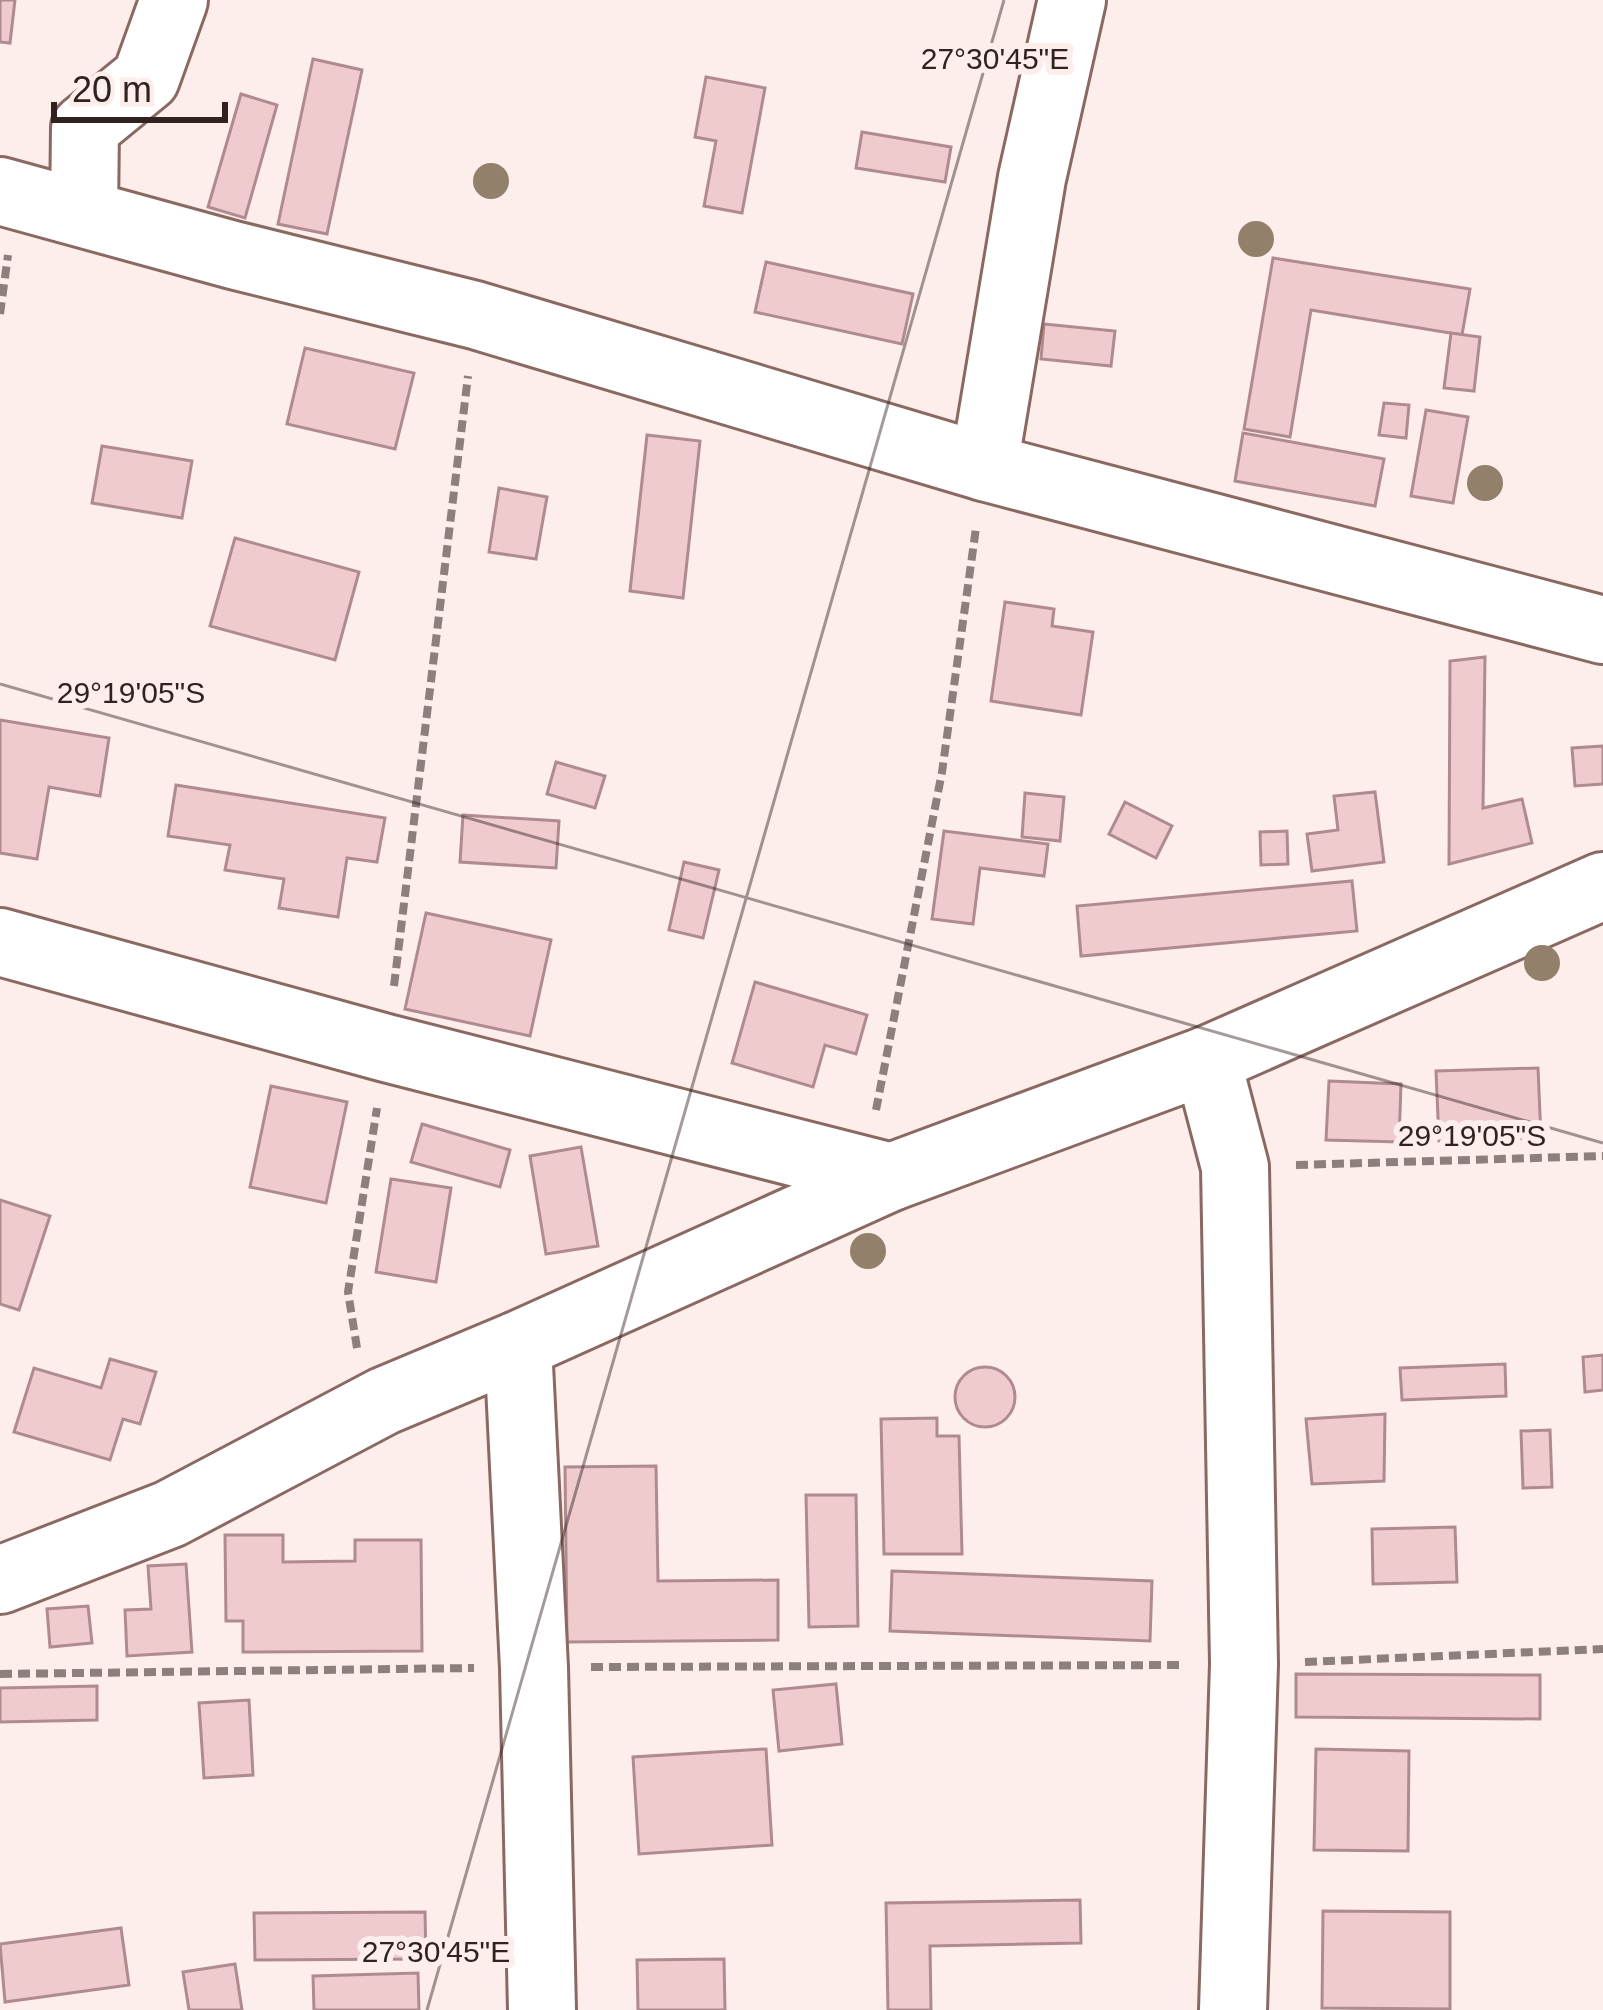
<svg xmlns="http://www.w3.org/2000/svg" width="1603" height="2010" font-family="Arial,sans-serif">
<rect width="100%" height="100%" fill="#fdeeeb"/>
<g fill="#efcbce" stroke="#af8b8f" stroke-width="3">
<polygon points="0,0 15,0 10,43 0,42"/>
<polygon points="313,59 362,70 327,234 278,224"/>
<polygon points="706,77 765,88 742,213 704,206 716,141 695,137"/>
<polygon points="241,94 277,105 245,218 208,207"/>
<polygon points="862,132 951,147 945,182 856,168"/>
<polygon points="1273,258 1470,289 1462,335 1311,310 1290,437 1244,429"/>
<polygon points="766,262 913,294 902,344 755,312"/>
<polygon points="1044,324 1115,331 1111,366 1041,359"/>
<polygon points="1451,333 1480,337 1474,391 1444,388"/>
<polygon points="305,348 414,373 395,449 287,424"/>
<polygon points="1384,403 1409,405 1406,438 1379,435"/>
<polygon points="1426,410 1468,417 1453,503 1411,496"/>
<polygon points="1243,433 1384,459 1375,506 1235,481"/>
<polygon points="647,435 700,441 683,598 630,591"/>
<polygon points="102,446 192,461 182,518 92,503"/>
<polygon points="499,488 547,497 536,559 489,552"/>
<polygon points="235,538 359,572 335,660 210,626"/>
<polygon points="1005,602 1054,609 1052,626 1093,632 1081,715 991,701"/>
<polygon points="1485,657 1483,808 1522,799 1532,843 1449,864 1450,661"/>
<polygon points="0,720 109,738 100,796 49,787 37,859 0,853"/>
<polygon points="1603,746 1603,784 1575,786 1572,748"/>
<polygon points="556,762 605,776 595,808 547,794"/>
<polygon points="176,785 385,818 377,862 347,858 338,917 279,908 284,879 225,870 230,845 168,836"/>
<polygon points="1375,792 1384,862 1312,871 1307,834 1338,830 1334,796"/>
<polygon points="1025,793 1064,797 1060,841 1022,837"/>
<polygon points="1125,802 1172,826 1156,858 1109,834"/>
<polygon points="463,815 559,821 556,868 460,862"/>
<polygon points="944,831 1048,844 1044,876 980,868 973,924 932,919"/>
<polygon points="1287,831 1288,864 1261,865 1260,832"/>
<polygon points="684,862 719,870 703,938 669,930"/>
<polygon points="1352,881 1357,931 1081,956 1077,906"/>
<polygon points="426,913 551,940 530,1036 405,1009"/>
<polygon points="755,982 867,1015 856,1054 825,1045 813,1087 732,1063"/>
<polygon points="1538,1068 1541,1138 1439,1141 1436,1071"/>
<polygon points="1329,1081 1401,1084 1399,1142 1326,1140"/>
<polygon points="271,1086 347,1102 326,1203 250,1187"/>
<polygon points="422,1124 510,1150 500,1187 411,1162"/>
<polygon points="581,1147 598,1246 546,1254 530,1156"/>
<polygon points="391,1179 451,1188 436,1282 376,1272"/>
<polygon points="0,1200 50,1216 19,1310 0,1304"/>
<polygon points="1603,1355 1603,1390 1585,1392 1583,1357"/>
<polygon points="110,1359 156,1372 140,1424 123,1419 110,1460 14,1432 34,1368 101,1388"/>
<polygon points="1505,1364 1506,1396 1402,1400 1400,1368"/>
<circle cx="985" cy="1397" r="30"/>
<polygon points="1385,1414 1384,1481 1312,1484 1306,1419"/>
<polygon points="937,1418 937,1436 959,1436 962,1554 884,1554 881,1419"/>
<polygon points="1550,1430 1552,1487 1523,1488 1521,1431"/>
<polygon points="656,1466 658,1581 778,1580 778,1640 567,1642 565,1467"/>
<polygon points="806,1495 856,1495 858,1626 809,1627"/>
<polygon points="1455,1527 1457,1582 1373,1584 1372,1529"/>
<polygon points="225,1535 283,1535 283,1562 355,1561 355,1540 421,1540 422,1651 243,1652 243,1621 226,1621"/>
<polygon points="186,1564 192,1652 127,1656 125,1610 151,1609 148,1566"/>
<polygon points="892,1571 1152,1581 1150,1641 890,1631"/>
<polygon points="88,1606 92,1643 50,1647 47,1609"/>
<polygon points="1296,1674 1540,1675 1540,1719 1296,1717"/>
<polygon points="836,1684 842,1744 779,1751 773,1690"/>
<polygon points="97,1686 97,1720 0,1722 0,1688"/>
<polygon points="249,1700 253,1775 204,1778 199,1703"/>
<polygon points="766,1749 772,1845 639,1854 633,1757"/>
<polygon points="1316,1749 1409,1751 1408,1851 1314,1850"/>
<polygon points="1080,1900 1081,1943 930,1946 931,2010 888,2010 886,1903"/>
<polygon points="1323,1911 1450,1912 1450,2009 1322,2008"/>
<polygon points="425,1912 426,1959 255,1960 254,1913"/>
<polygon points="121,1928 129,1985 5,2002 0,1944"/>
<polygon points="724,1959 725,2010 638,2010 637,1960"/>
<polygon points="235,1964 242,2010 189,2010 183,1972"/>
<polygon points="418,1973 419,2010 314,2010 313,1976"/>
</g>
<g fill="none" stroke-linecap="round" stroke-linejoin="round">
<defs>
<g id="minor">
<polyline points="0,191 233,255 475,315 984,467 1603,630"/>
<polyline points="84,213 85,128 146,78 174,0"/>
<polyline points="984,467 1032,178 1072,0"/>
<polyline points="0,942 386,1048 891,1177"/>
<polyline points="1207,1060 1235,1167 1244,1664 1233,2010"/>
<polyline points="518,1345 534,1668 542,2010"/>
<polyline points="0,1580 170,1514 384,1401 518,1345 891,1177 1207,1060 1603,886"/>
</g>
</defs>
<use href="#minor" stroke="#8a6962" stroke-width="72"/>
<g stroke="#8d7f7c" stroke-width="8" stroke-dasharray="12 6" stroke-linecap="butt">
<polyline points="0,314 8,255"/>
<polyline points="394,986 468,376"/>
<polyline points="876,1110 942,772 976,528"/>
<polyline points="1296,1165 1603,1156"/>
<polyline points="357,1348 348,1292 377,1108"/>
<polyline points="1305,1662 1603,1649"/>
<polyline points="591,1667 1182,1665"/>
<polyline points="0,1674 474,1668"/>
</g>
<use href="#minor" stroke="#fff" stroke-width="66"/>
</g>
<g fill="#92806b">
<circle cx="491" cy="181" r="18"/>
<circle cx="1256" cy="239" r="18"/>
<circle cx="1485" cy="483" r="18"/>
<circle cx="1542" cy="963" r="18"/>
<circle cx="868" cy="1251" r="18"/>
</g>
<path fill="none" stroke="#30221f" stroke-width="3" stroke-opacity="0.45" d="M0 684 1603 1143M427 2010 1004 0"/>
<g font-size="30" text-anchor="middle" fill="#30221f" stroke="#fdeeeb" stroke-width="12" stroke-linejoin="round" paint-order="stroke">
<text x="995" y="69">27°30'45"E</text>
<text x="131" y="703">29°19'05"S</text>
<text x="1472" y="1146">29°19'05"S</text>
<text x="436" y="1962">27°30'45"E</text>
</g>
<path d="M54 102v18h171v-18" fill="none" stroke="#30221f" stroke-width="6"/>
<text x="72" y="102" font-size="36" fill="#30221f" stroke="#fdeeeb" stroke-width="9" paint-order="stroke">20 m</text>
</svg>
